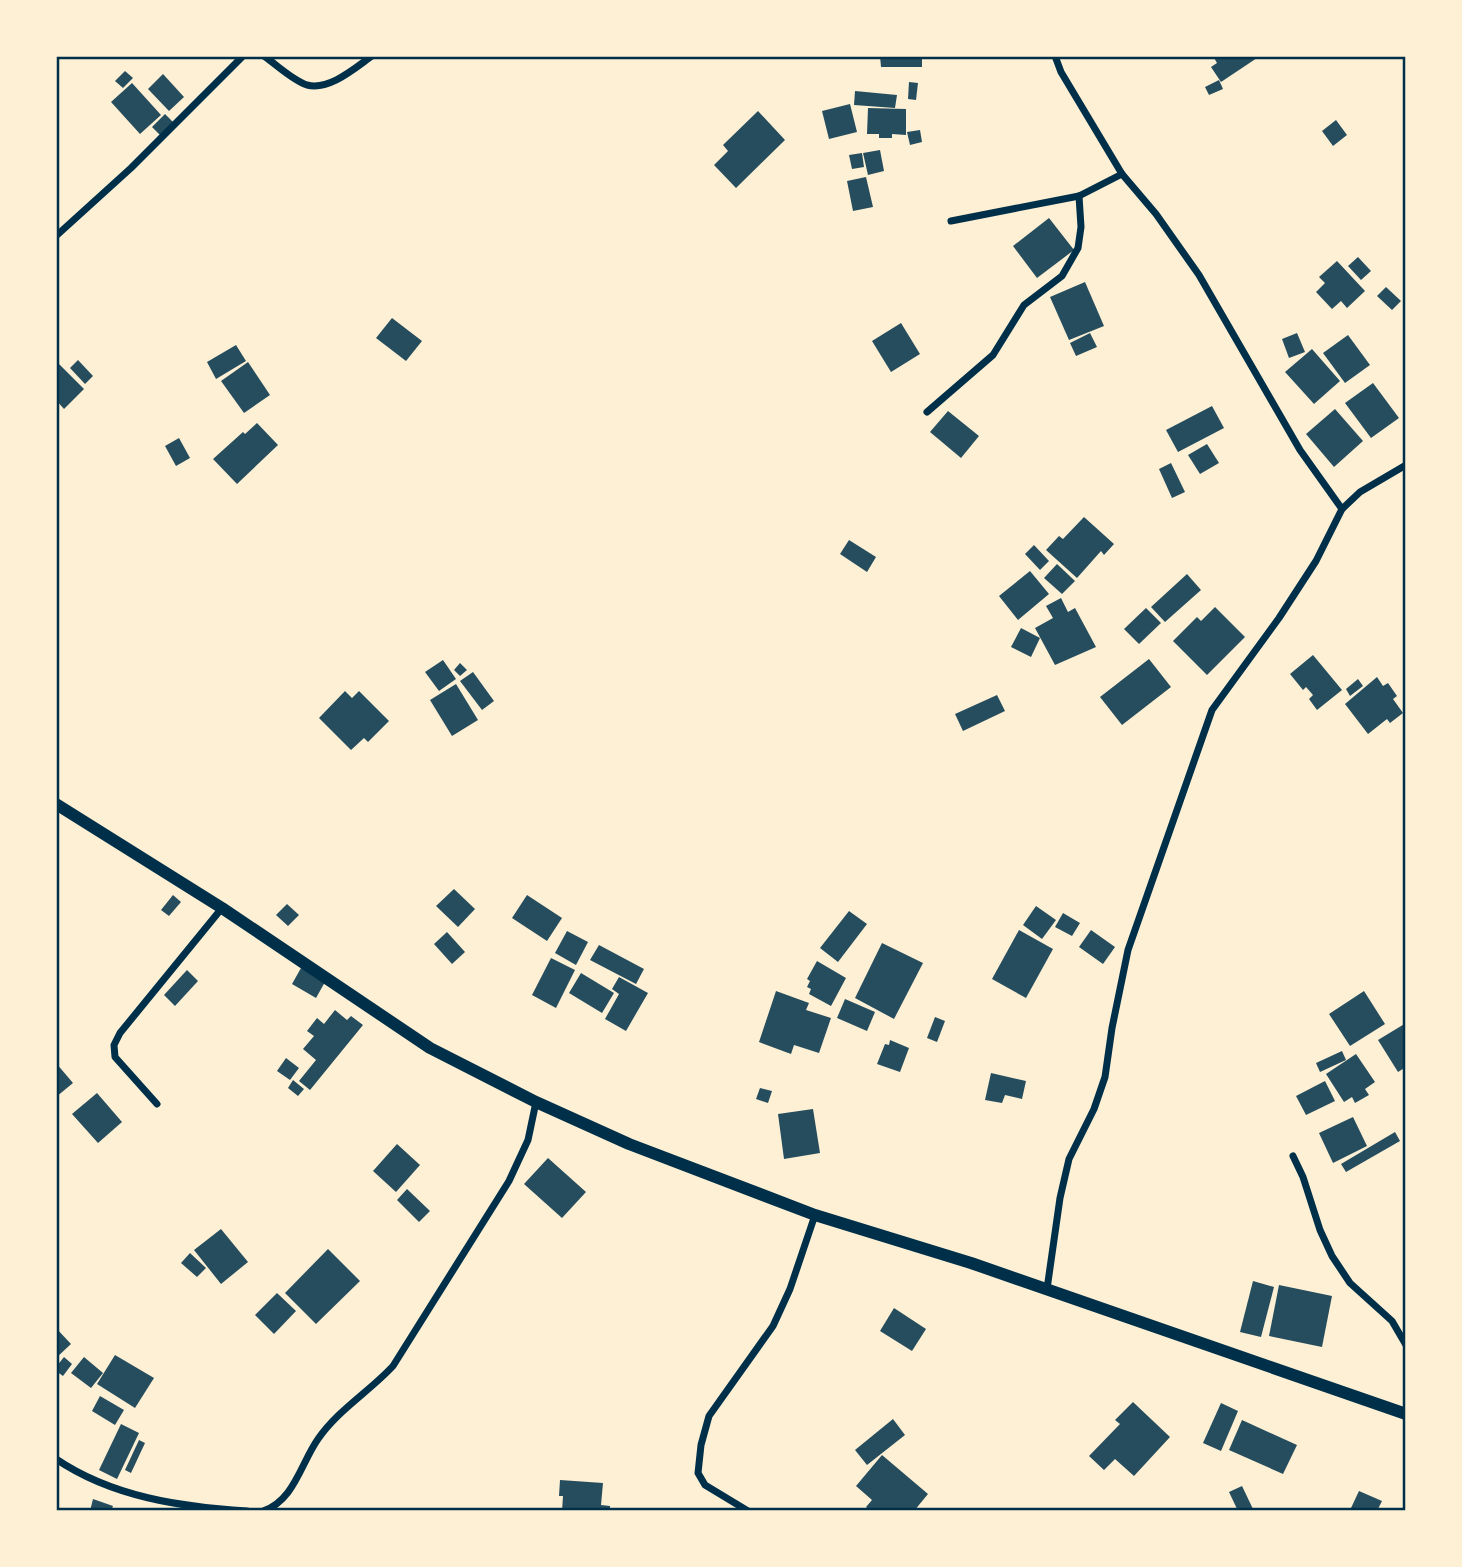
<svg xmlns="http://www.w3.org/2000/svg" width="1462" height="1567" font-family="Manrope,sans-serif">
<rect width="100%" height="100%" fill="#fdf0d5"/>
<g fill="#264d5e">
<polygon points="880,56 922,56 922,67 881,67"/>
<polygon points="1213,56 1260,56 1221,82 1211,67 1217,63"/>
<polygon points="125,71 133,78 123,88 115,81"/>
<polygon points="163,74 184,97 169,111 148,89"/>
<polygon points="1219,80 1223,89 1209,95 1205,87"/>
<polygon points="909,82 918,83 916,100 908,99"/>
<polygon points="132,83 161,115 140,134 111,102"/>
<polygon points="855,91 897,95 895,108 854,105"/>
<polygon points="850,104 857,132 829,139 822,111"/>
<polygon points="868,108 906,109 906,135 892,134 892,138 879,138 879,134 867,134"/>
<polygon points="758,111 785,140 736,188 714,165 728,151 723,145"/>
<polygon points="165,114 173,122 160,135 152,127"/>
<polygon points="1336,120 1347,135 1333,146 1322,131"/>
<polygon points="920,130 922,142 910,145 907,132"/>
<polygon points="880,150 884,171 868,175 863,153"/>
<polygon points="862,153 864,167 852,169 849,155"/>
<polygon points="866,177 873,207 853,211 847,181"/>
<polygon points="1049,218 1074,250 1037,278 1013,246"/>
<polygon points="1358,257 1371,271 1361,280 1348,266"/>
<polygon points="1337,261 1365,291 1347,308 1341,301 1332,309 1316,292 1325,283 1319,277"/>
<polygon points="1085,282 1104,326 1069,340 1050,297"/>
<polygon points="1386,287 1401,301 1392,310 1377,296"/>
<polygon points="392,318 422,341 406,361 376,338"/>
<polygon points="901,323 920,354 891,372 872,341"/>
<polygon points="1090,333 1097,347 1076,356 1070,343"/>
<polygon points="1297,333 1305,352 1289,358 1282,339"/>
<polygon points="1348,335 1370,365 1345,383 1323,353"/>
<polygon points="236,345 246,361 216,379 207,362"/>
<polygon points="1312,349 1340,381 1314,404 1285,372"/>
<polygon points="78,360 93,376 85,384 70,368"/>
<polygon points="56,361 84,389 64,409 56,400"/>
<polygon points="248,362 270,395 244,413 221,381"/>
<polygon points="1373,383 1399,418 1371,438 1345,403"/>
<polygon points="1212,406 1224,428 1178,452 1166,430"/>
<polygon points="1335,409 1363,441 1334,467 1306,434"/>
<polygon points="948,411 979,436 961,458 930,432"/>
<polygon points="257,423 278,445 237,484 213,459 243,432 245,434"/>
<polygon points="179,438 190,458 176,466 165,446"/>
<polygon points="1207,444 1219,463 1200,474 1188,455"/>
<polygon points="1171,463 1185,492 1172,498 1159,469"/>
<polygon points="1084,517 1114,544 1104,555 1101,551 1077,578 1046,550 1059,536 1063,539"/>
<polygon points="849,540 876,557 867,572 840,554"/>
<polygon points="1034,545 1049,561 1040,570 1025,554"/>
<polygon points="1057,564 1075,581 1062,594 1044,578"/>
<polygon points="1030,571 1049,594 1018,620 999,596"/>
<polygon points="1187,574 1201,590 1165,622 1151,607"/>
<polygon points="1061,598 1068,612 1075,608 1096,647 1055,665 1035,628 1053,618 1046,606"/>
<polygon points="1215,607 1245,637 1207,675 1173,641 1197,617 1201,621"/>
<polygon points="1146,608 1161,623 1139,644 1124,629"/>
<polygon points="1021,628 1040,638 1031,657 1011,647"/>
<polygon points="1313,655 1342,690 1317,710 1309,699 1313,695 1306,687 1303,690 1290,674"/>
<polygon points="1149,659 1171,687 1122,725 1100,697"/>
<polygon points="443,660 456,679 439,691 425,672"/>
<polygon points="460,663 467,670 460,676 454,670"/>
<polygon points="473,672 494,701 482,710 460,681"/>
<polygon points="1377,677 1383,686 1388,683 1397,696 1393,699 1403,713 1390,723 1387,719 1368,734 1345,704"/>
<polygon points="1358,679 1363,686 1350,696 1346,689"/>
<polygon points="456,684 478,720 452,736 430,700"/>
<polygon points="345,691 352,698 359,691 389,721 368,742 364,738 351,750 319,718"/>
<polygon points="997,695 1005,711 963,731 955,714"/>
<polygon points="454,889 475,909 458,927 436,906"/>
<polygon points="173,895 181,902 169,916 161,910"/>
<polygon points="527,895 562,918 547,941 512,918"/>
<polygon points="287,904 299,915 288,926 276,915"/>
<polygon points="1036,906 1056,920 1042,939 1023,925"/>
<polygon points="849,911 867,924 838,962 820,948"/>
<polygon points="1063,913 1080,923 1072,936 1055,927"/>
<polygon points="1019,930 1053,949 1026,998 992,979"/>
<polygon points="1091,930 1115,947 1103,964 1079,947"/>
<polygon points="567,931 588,942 576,965 555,953"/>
<polygon points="447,932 465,952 452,964 434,944"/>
<polygon points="882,943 923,963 894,1019 855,998"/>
<polygon points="599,945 644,969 636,984 590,960"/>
<polygon points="551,958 575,970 556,1008 532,995"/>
<polygon points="817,961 846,978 831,1006 809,994 811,989 807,987 810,981 807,979"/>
<polygon points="301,968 325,982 316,998 292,984"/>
<polygon points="187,970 198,981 175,1006 164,995"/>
<polygon points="581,973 614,993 602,1013 569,993"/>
<polygon points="619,977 648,993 626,1031 605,1019 619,994 612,989"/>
<polygon points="776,991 809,1003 806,1010 831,1018 819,1053 794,1045 791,1054 759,1042"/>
<polygon points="1364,991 1385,1024 1350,1046 1329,1014"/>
<polygon points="845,999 875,1012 867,1031 837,1018"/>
<polygon points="335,1010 347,1020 351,1016 363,1025 310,1090 299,1081 316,1060 303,1049 314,1036 307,1031 317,1018 324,1024"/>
<polygon points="935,1017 945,1021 937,1042 927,1038"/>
<polygon points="1406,1023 1406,1067 1398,1072 1378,1040"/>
<polygon points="890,1040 909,1048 900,1072 877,1064 885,1044 889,1045"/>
<polygon points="1342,1051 1346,1060 1320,1072 1316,1063"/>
<polygon points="1356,1054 1375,1082 1365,1089 1369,1095 1355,1103 1352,1097 1344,1102 1326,1074"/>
<polygon points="286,1058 299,1068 290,1080 277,1071"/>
<polygon points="56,1063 73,1083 56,1097"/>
<polygon points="991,1073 1026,1081 1022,1099 1005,1095 1002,1103 985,1100"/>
<polygon points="293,1080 304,1089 298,1096 288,1088"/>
<polygon points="1325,1081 1335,1101 1306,1115 1296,1096"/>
<polygon points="760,1088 772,1091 768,1103 756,1099"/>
<polygon points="97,1093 122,1122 98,1143 72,1114"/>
<polygon points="813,1109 820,1153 784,1159 778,1114"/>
<polygon points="1353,1117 1367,1146 1333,1163 1319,1133"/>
<polygon points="1395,1132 1400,1141 1346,1172 1341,1164"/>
<polygon points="397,1144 420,1165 396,1192 373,1171"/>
<polygon points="548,1158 586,1192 562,1218 524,1184"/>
<polygon points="407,1189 430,1211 419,1222 397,1200"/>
<polygon points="221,1229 248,1262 221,1284 194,1250"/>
<polygon points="328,1249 360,1281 316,1324 285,1293"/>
<polygon points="190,1253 206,1268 197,1277 181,1263"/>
<polygon points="1253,1281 1274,1287 1261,1337 1240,1332"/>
<polygon points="1279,1285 1332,1296 1322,1347 1269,1336"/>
<polygon points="277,1293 296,1311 274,1334 255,1315"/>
<polygon points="894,1308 926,1329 912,1351 880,1331"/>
<polygon points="56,1328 71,1344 56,1358"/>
<polygon points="115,1355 154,1378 135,1408 97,1384"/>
<polygon points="64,1357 72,1364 63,1376 56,1371 56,1367"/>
<polygon points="84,1357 103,1373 91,1388 71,1373"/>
<polygon points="100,1396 124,1410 115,1425 92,1411"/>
<polygon points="1133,1402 1170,1437 1134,1476 1115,1459 1104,1470 1089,1456 1120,1424 1115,1420"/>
<polygon points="1221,1403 1238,1411 1221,1451 1203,1443"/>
<polygon points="893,1419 905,1435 867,1465 855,1450"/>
<polygon points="1242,1420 1297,1445 1283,1474 1229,1450"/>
<polygon points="121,1424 139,1433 117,1479 99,1470"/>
<polygon points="139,1440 145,1443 131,1473 125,1470"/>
<polygon points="882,1455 928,1494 914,1511 870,1511 866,1507 872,1500 856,1486"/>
<polygon points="560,1480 603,1483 601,1505 610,1506 610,1511 562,1511 563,1496 559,1496"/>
<polygon points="1242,1486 1253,1509 1247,1511 1238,1511 1229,1492"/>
<polygon points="1359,1491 1382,1501 1377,1511 1357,1511 1351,1508"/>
<polygon points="93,1499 113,1506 111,1511 90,1511"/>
</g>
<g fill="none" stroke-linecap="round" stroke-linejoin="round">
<g stroke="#003049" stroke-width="7">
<path d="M264 56C277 65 292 80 307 85 329 91 355 68 372 56"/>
<polyline points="1055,56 1061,72 1122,174 1156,214 1199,275 1300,450 1342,509"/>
<polyline points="951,221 1079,196 1122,174"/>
<polyline points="56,236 131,168 243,56"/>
<polyline points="927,412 993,355 1024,305 1062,276 1078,248 1081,227 1079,196"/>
<polyline points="157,1104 115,1057 114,1045 120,1033 222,908"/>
<polyline points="1293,1156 1303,1177 1320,1230 1332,1256 1350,1283 1392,1321 1406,1345"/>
<polyline points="1047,1289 1060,1198 1069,1159 1094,1109 1105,1077 1112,1028 1128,950 1212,710 1279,618 1316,561 1342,509 1360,492 1406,465"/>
<path d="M56 1459C112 1497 181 1507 247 1511"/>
<path d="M263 1511C294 1501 301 1463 318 1439 338 1410 370 1391 393 1366L509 1181 528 1140 536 1102"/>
<polyline points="748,1511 705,1485 698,1473 701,1445 709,1416 773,1326 790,1289 815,1215"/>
</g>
<polyline stroke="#003049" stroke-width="12" points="56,804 222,908 430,1048 536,1102 629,1144 815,1215 971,1263 1406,1414"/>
</g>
<rect width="1462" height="1567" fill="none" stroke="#fdf0d5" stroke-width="116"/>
<rect x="58" y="58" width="1346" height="1451" fill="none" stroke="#003049" stroke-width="2.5"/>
</svg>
